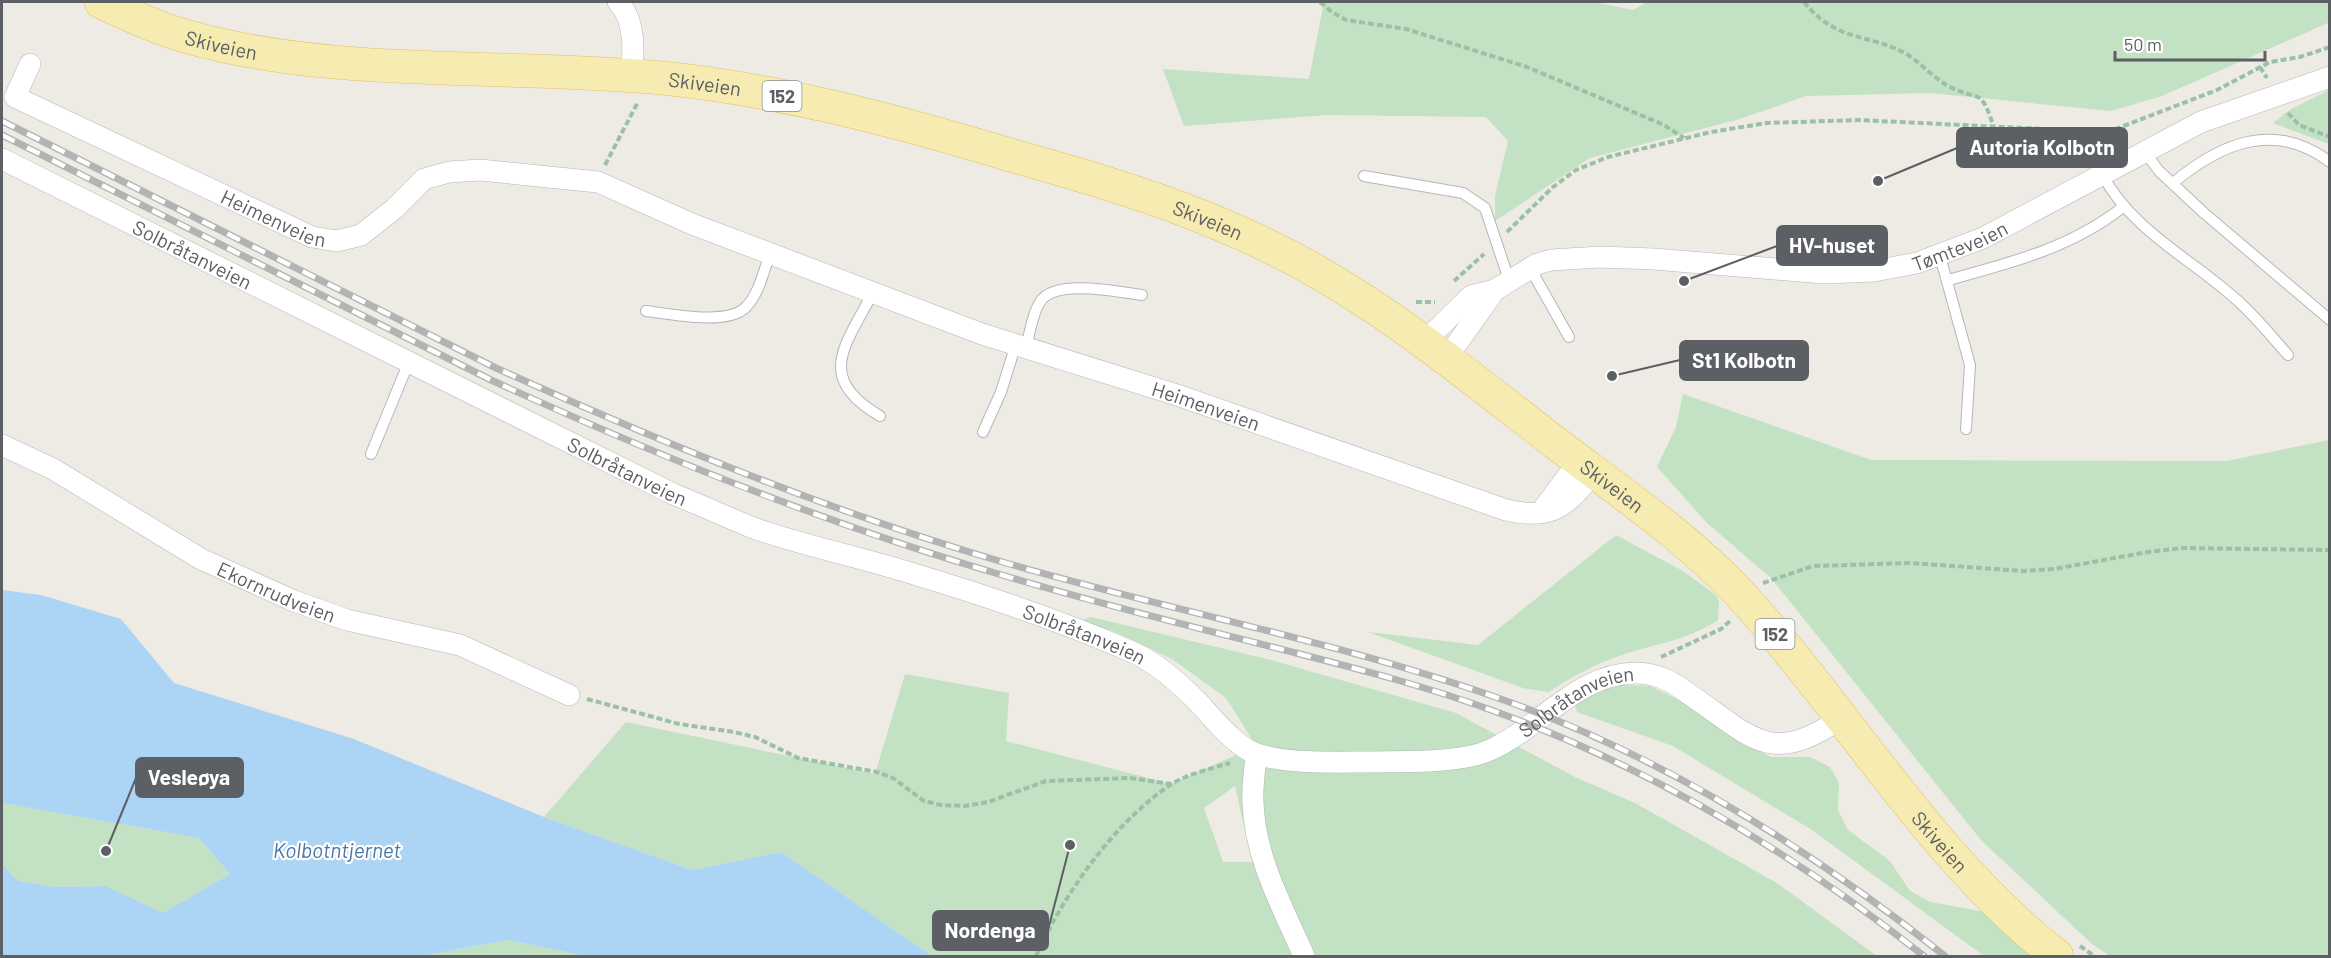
<svg xmlns="http://www.w3.org/2000/svg" width="2331" height="958" font-family="Barlow,sans-serif">
<rect width="100%" height="100%" fill="#edebe4"/>
<g fill="#c3e1c3" fill-rule="evenodd">
<polygon points="1324,2 1594,2 1633,10 1647,2 2329,2 2330,22 2162,96 2111,111 1930,93 1806,96 1740,119 1590,158 1495,221 1495,196 1508,141 1486,117 1326,115 1184,126 1163,69 1309,79"/>
<polygon points="2329,90 2329,144 2273,123 2291,109"/>
<polygon points="1683,394 1871,460 2227,461 2329,440 2329,956 2110,956 2092,944 1981,840 1771,578 1708,524 1657,467 1676,427"/>
<path d="M1616 535 1683 571 1717 596 1719 603 1718 620C1687 641 1653 644 1619 656 1593 665 1571 677 1549 692L1523 688 1368 632 1478 645Z"/>
<path d="M1091 617 1271 660 1456 713 1575 777 1635 803 1777 883 1877 956H932L781 852 692 870 544 817 626 722 875 774 905 674 1009 693 1006 741 1171 784 1256 746 1226 698 1172 659 1113 631 1080 621ZM1235 786 1252 862H1223L1204 808Z"/>
<polygon points="1623,685 1650,686 1691,706 1737,739 1771,757 1810,757 1830,767 1839,783 1838,810 1848,830 1890,861 1910,891 1930,902 1985,912 2036,956 1984,956 1812,830 1673,746 1577,712 1575,705 1592,693"/>
<polygon points="2,803 199,838 230,874 163,913 106,886 54,887 18,881 2,864"/>
<polygon points="508,940 586,956 421,956"/>
</g>
<polygon fill="#abd4f5" points="2,590 41,595 121,619 174,683 354,739 544,817 692,870 781,852 932,956 586,956 508,940 421,956 2,956 2,864 18,881 54,887 106,886 163,913 230,874 199,838 2,803"/>
<g fill="none" stroke-linecap="round" stroke-linejoin="round">
<defs>
<g id="lane">
<polyline points="2144,151 2159,171 2204,213 2330,320"/>
<path d="M2102 174C2132 231 2192 259 2238 301 2256 317 2272 337 2288 355"/>
<polyline points="1364,176 1463,193 1485,208 1509,280"/>
<path d="M2173 183C2221 143 2275 120 2330 162"/>
<polyline points="1940,256 1970,365 1966,429"/>
<polyline points="1530,268 1569,337"/>
<path d="M1948 280C2010 263 2071 248 2123 207"/>
<path d="M873 292C847 344 813 377 880 416"/>
<path d="M646 311C670 314 728 326 746 307 759 294 764 270 770 253"/>
<path d="M1026 347C1030 333 1032 314 1040 302 1054 278 1119 292 1142 295"/>
<polyline points="983,432 1001,392 1016,344"/>
<polyline points="371,454 408,364"/>
</g>
<g id="street">
<path d="M618 2C636 20 634 53 631 76"/>
<path id="s1" d="M30 64 15 97 312 237 337 241 361 235 394 209 424 179 449 172 480 170 598 182 692 224 982 334 1177 395 1506 510C1552 521 1567 506 1594 472"/>
<path id="s2" d="M2 159 673 494C701 505 728 518 756 529 809 547 864 558 917 575 987 596 1063 622 1130 651 1154 661 1179 683 1197 701 1212 717 1238 750 1260 755 1293 764 1334 762 1369 762 1403 761 1459 764 1490 750 1540 728 1577 673 1636 673 1657 673 1673 682 1689 694 1751 736 1770 768 1841 718"/>
<polyline points="1423,343 1471,296 1495,290"/>
<path id="s3" d="M1446 359 1495 290 1537 264 1551 260 1601 257 1654 259 1824 273 1874 271 1917 263 1983 238 2201 122 2330 77"/>
<path id="s4" d="M2 445 53 469 201 559 294 601 347 620 460 645 569 695"/>
<polyline points="1541,512 1579,461"/>
<path d="M1256 755C1255 770 1252 786 1253 802 1254 856 1283 908 1304 956"/>
</g>
<g id="primary">
<path id="s5" d="M101 2C128 15 156 28 185 36 335 79 507 63 662 78 780 90 894 120 1007 154 1066 171 1124 187 1182 209 1235 229 1287 253 1336 283 1414 330 1485 389 1557 444 1623 494 1695 543 1750 605 1854 722 1933 859 2057 956"/>
</g>
</defs>
<use href="#lane" stroke="#b4b6b9" stroke-width="12"/>
<use href="#street" stroke="#b4b6b9" stroke-width="22"/>
<use href="#primary" stroke="#e1c068" stroke-width="34"/>
<g stroke="#9cc0a6" stroke-width="4" stroke-dasharray="6 3" stroke-linecap="butt">
<polyline points="1320,2 1332,12 1346,20 1406,29 1527,67 1664,125 1684,138"/>
<path d="M1804 2C1838 44 1869 32 1908 55 1922 64 1934 78 1948 86 1981 103 1980 85 1994 128"/>
<polyline points="2260,67 2267,78"/>
<polyline points="2288,113 2299,125 2330,137"/>
<polyline points="605,165 638,102"/>
<polyline points="1507,232 1553,187 1576,170 1608,157 1711,132 1767,123 1858,120 2108,132 2217,90 2270,62 2300,57 2330,47"/>
<polyline points="1454,281 1484,254"/>
<polyline points="1416,302 1435,302"/>
<polyline points="1763,583 1813,566 1910,563 2024,571 2054,569 2148,552 2183,548 2330,550"/>
<polyline points="1661,657 1721,629 1731,620"/>
<polyline points="587,699 679,724 734,732 755,737 798,758 877,772 893,778 924,801 941,805 965,806 988,802 1046,781 1130,778 1171,784"/>
<polyline points="2080,946 2094,956"/>
<path d="M1036 956C1064 894 1113 824 1170 785 1187 774 1210 769 1230 763"/>
</g>
<use href="#lane" stroke="#fff" stroke-width="10"/>
<use href="#street" stroke="#fff" stroke-width="21"/>
<use href="#primary" stroke="#f6ebb0" stroke-width="33"/>
<defs>
<g id="rail">
<path d="M2 121 496 368C662 443 831 512 1006 563 1168 610 1335 641 1495 697 1660 754 1809 848 1945 956"/>
<path d="M2 135 491 380C657 456 826 524 1002 575 1099 604 1198 628 1296 653 1362 670 1428 687 1491 710 1650 767 1792 852 1924 956"/>
</g>
</defs>
<use href="#rail" stroke="#b2b3b3" stroke-width="7"/>
<use href="#rail" stroke="#fff" stroke-width="4.5" stroke-dasharray="14" stroke-linecap="butt"/>
</g>
<g text-anchor="middle" dominant-baseline="central" stroke-width="4.5" stroke-linejoin="round" paint-order="stroke">
<g fill="#fff" stroke="#8d8f92" stroke-width="1.5">
<rect x="762.5" y="81" width="39" height="30" rx="4.5"/>
<rect x="1755.5" y="619" width="39" height="30" rx="4.5"/>
</g>
<g font-size="18" font-weight="bold" fill="#5c5f63">
<text x="782" y="96">152</text>
<text x="1775" y="634">152</text>
</g>
<g font-size="20" fill="#5c5f63" stroke="#fff">
<text stroke="none"><textPath href="#s5" startOffset="128">Skiveien</textPath></text>
<text stroke="none"><textPath href="#s5" startOffset="614">Skiveien</textPath></text>
<text stroke="none"><textPath href="#s1" startOffset="322">Heimenveien</textPath></text>
<text stroke="none"><textPath href="#s5" startOffset="1136">Skiveien</textPath></text>
<text stroke="none"><textPath href="#s3" startOffset="562">Tømteveien</textPath></text>
<text stroke="none"><textPath href="#s2" startOffset="213">Solbråtanveien</textPath></text>
<text stroke="none"><textPath href="#s1" startOffset="1323">Heimenveien</textPath></text>
<text stroke="none"><textPath href="#s2" startOffset="699">Solbråtanveien</textPath></text>
<text stroke="none"><textPath href="#s5" startOffset="1622">Skiveien</textPath></text>
<text stroke="none"><textPath href="#s4" startOffset="312">Ekornrudveien</textPath></text>
<text stroke="none"><textPath href="#s2" startOffset="1185">Solbråtanveien</textPath></text>
<text stroke="none"><textPath href="#s2" startOffset="1734">Solbråtanveien</textPath></text>
<text stroke="none"><textPath href="#s5" startOffset="2108">Skiveien</textPath></text>
</g>
<g font-size="21" font-style="italic" fill="#4b76a5" stroke="#fff">
<text x="337" y="849">Kolbotntjernet</text>
</g>
</g>
<path fill="none" stroke="#5c5f63" stroke-width="2" d="M1878 181L1957 148M1684 281L1777 246M1612 376L1680 360M106 851L136 778M1070 845L1048 930"/>
<g fill="#5c5f63" stroke="#fff" stroke-width="2">
<circle cx="1878" cy="181" r="6"/>
<circle cx="1684" cy="281" r="6"/>
<circle cx="1612" cy="376" r="6"/>
<circle cx="106" cy="851" r="6"/>
<circle cx="1070" cy="845" r="6"/>
</g>
<g fill="#5c5f63" stroke="#5c5f63" stroke-width="2">
<rect x="1957" y="128" width="170" height="39" rx="6"/>
<rect x="1777" y="226" width="110" height="39" rx="6"/>
<rect x="1680" y="341" width="128" height="39" rx="6"/>
<rect x="136" y="758" width="107" height="39" rx="6"/>
<rect x="933" y="911" width="115" height="39" rx="6"/>
</g>
<g font-size="21" text-anchor="middle" font-weight="bold" fill="#fff">
<text x="2042" y="155">Autoria Kolbotn</text>
<text x="1832" y="253">HV-huset</text>
<text x="1744" y="368">St1 Kolbotn</text>
<text x="189" y="785">Vesleøya</text>
<text x="990" y="938">Nordenga</text>
</g>
<rect width="2331" height="958" fill="none" stroke="#5c5f63" stroke-width="6"/>
<path d="M2115 51v9h150v-9" fill="none" stroke="#5c5f63" stroke-width="3"/>
<text x="2124" y="51" font-size="18" fill="#5c5f63" stroke="#ffffff" stroke-width="4.5" paint-order="stroke">50 m</text>
</svg>
